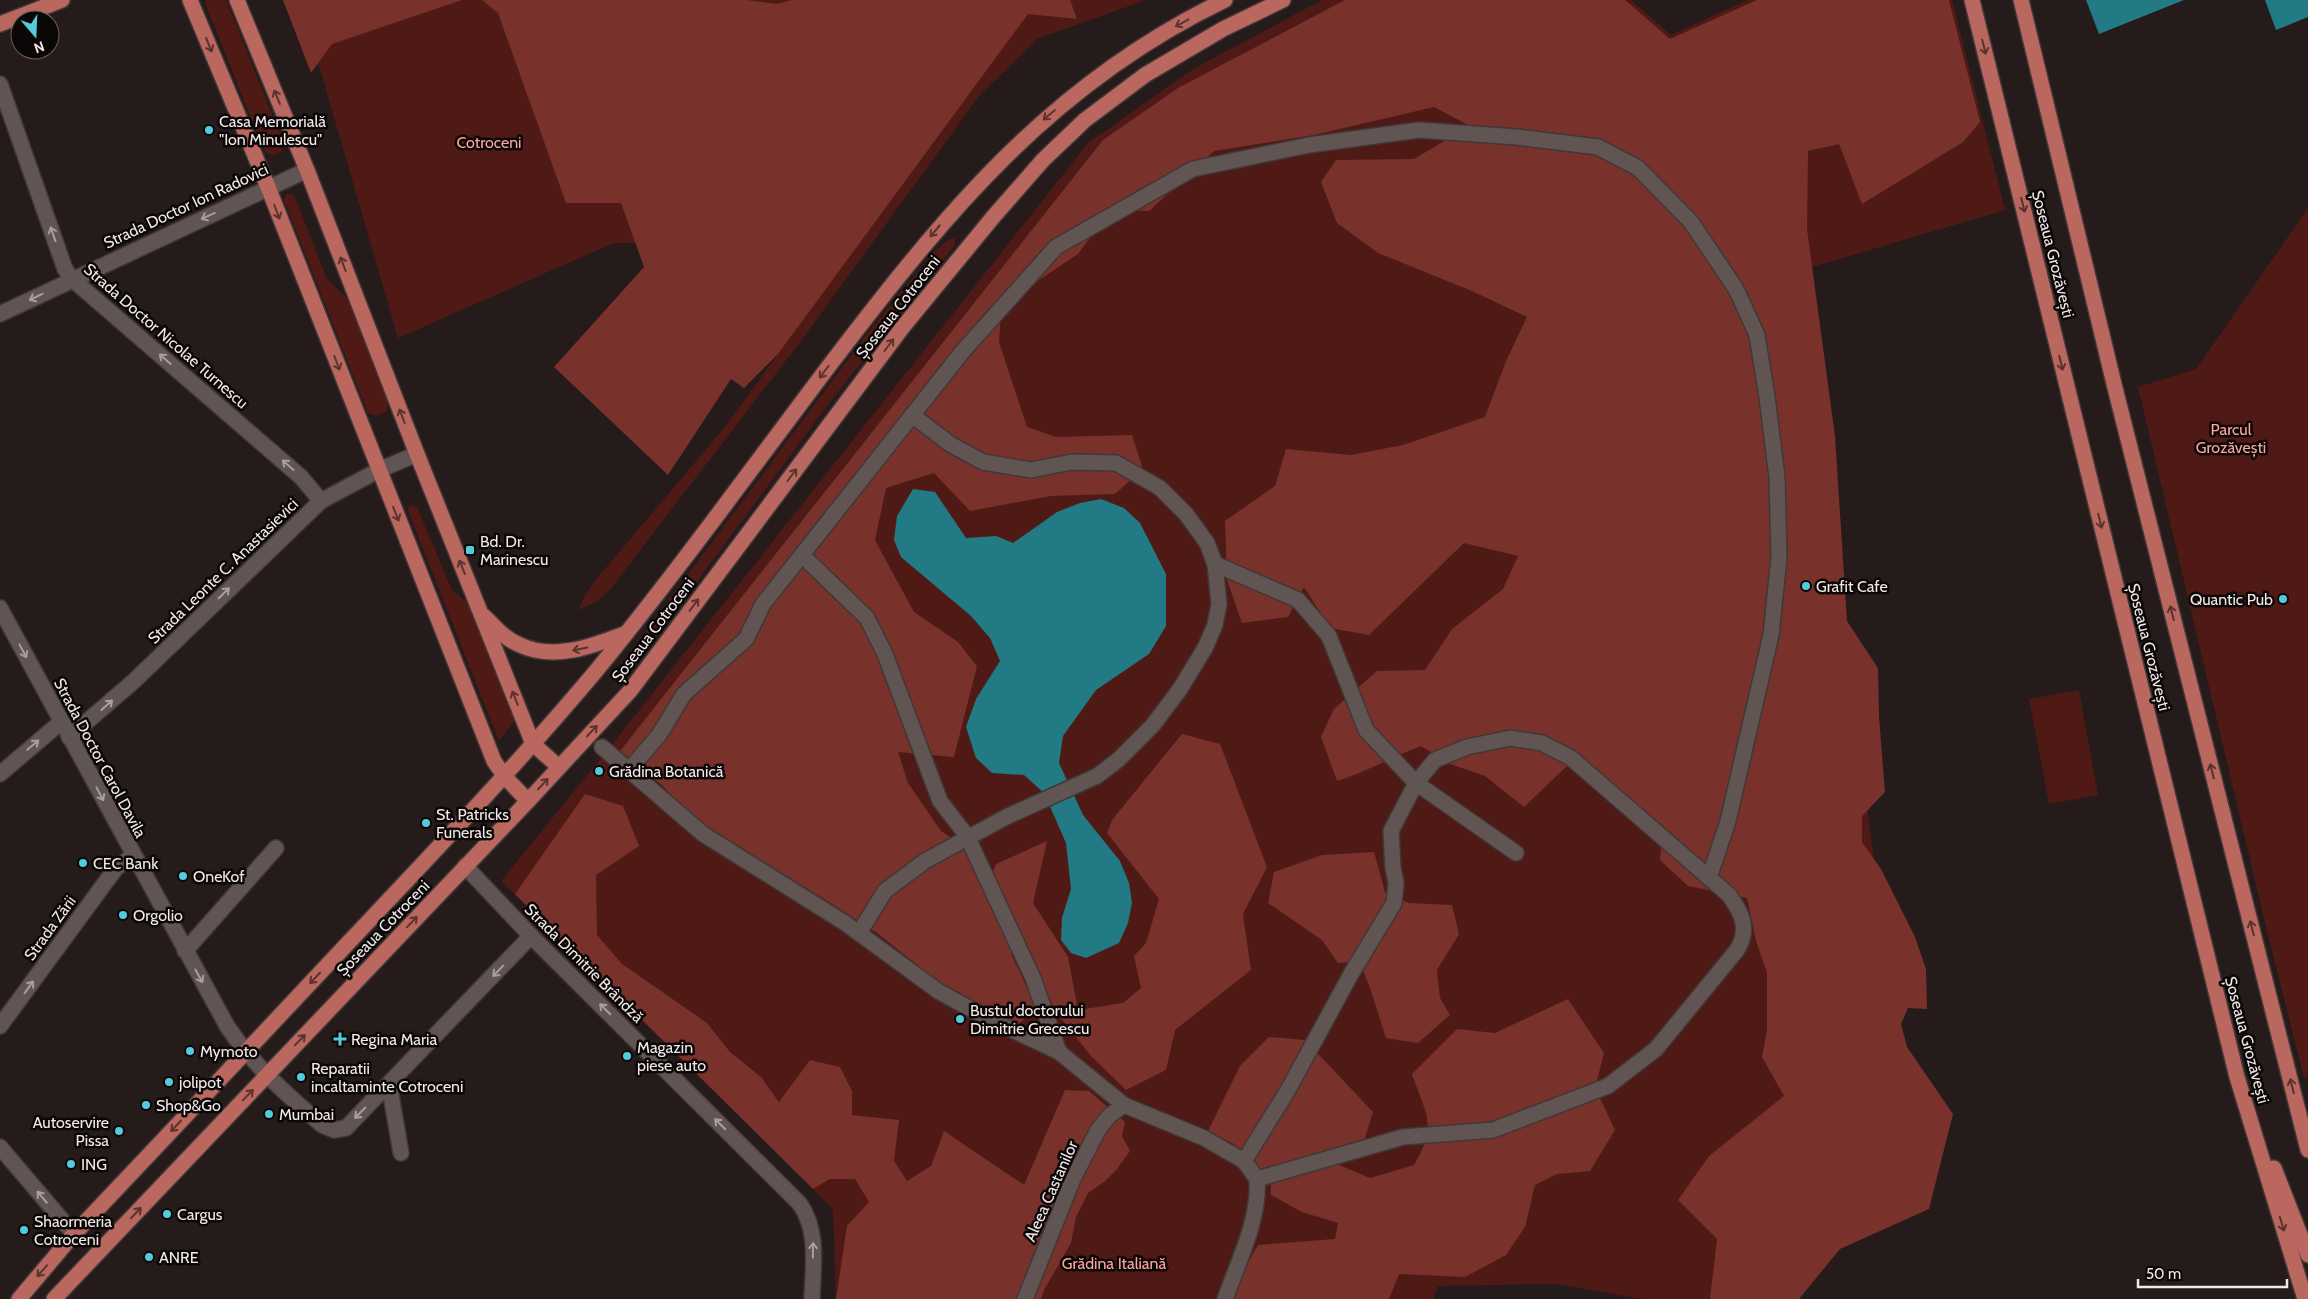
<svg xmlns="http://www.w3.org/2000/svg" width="2308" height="1299" font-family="Cabin,sans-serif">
<rect width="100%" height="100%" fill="#251b1a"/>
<g fill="#4f1a16">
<polygon points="206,0 226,0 284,144 281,152 273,155 265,152 205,3"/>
<polygon points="300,0 1146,0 1037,39 980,95 801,341 608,592 594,603 578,610 586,594 594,582 723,429 792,335 705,283 676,244 614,243 398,338"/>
<polygon points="1322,0 1631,0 1671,35 1748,0 1952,0 2005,210 1799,271 1916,1190 1833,1208 1792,1299 1642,1299 1556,1284 1438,1286 1433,1299 836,1299 833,1209 501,881 610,747 1088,143 1193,69"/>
<polygon points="287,193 294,195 327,279 348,299 388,403 386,412 377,416 368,413 284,200"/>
<polygon points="2308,208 2308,1076 2304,1078 2266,927 2138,387 2196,369"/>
<polygon points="955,238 955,245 830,402 630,672 624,671 621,664 871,329 935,251 948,240"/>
<polygon points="409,505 417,507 452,590 469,604 515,720 499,741 408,511"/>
<polygon points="2079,690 2098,795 2049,804 2029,699"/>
</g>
<g fill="#78312b">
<polygon points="283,0 462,0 332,44 311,73"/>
<polygon points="482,0 747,0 777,4 792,0 1070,0 1077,19 1028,14 778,354 744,388 731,379 668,475 554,367 644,267 621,203 566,203 498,13"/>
<path d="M1345 0H1625L1670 39 1757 0H1949L1980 122 1963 142 1862 204 1839 144 1808 151 1807 229 1835 436 1847 621 1878 668 1879 716 1885 792 1862 816V842L1881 869 1915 937 1926 969 1927 1009 1908 1008 1901 1024 1907 1047 1953 1114 1929 1209 1840 1249 1799 1299H1710L1717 1239 1678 1200 1709 1156 1784 1096 1762 1057 1767 1030V973L1756 941 1747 898 1688 886 1660 860 1663 827 1630 806 1591 768 1566 767 1524 807 1485 776 1450 764 1421 746C1392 757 1366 772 1337 781L1321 737 1334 709 1377 671 1425 670 1452 629 1503 589 1518 556 1464 543 1369 635 1330 628 1304 587 1288 617 1242 623 1227 580 1225 521 1275 486 1286 449 1351 455 1403 445 1485 417 1506 361 1527 317 1472 291 1378 253 1337 223 1321 182 1336 160 1414 159 1470 126 1434 107 1314 135 1214 151 1149 211 1111 209 1078 254 1039 280 1001 313 999 342 1027 427 1056 437 1132 435 1143 469 1115 494 1051 496 970 511 934 473 886 488 875 540 914 612 958 642 977 666 954 757 898 752 908 783 941 831 972 851 992 874 996 864 1047 841 1033 903 1068 957 1078 1010 1123 1003 1141 988 1134 956 1146 943 1159 899 1107 833 1112 820 1182 734 1220 744 1267 867 1243 914 1251 970 1175 1030 1166 1070 1126 1090 1091 1056 1056 1012 1032 961 1011 954 1036 1007 1018 1025 944 986 877 933 826 900 699 827 663 786 620 751 1103 140 1178 88Z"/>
<polygon points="585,794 623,806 639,846 596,875 597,935 622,964 707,1023 730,1052 761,1077 779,1102 810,1060 840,1067 852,1091 852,1115 899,1120 894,1161 907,1181 931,1166 944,1131 1024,1185 1065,1090 1089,1091 1125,1122 1122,1136 1130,1151 1117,1169 1104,1182 1088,1193 1076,1217 1071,1243 1044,1290 1041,1299 836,1299 847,1226 869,1202 855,1179 830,1179 813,1189 515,894"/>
<polygon points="1374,852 1385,892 1409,903 1452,905 1459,934 1437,970 1440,998 1450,1015 1418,1043 1386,1038 1369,985 1359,961 1338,963 1322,940 1268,903 1274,872 1322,855"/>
<path d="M1568 999 1604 1053 1597 1081 1600 1098 1615 1130 1590 1171 1557 1174 1535 1185 1525 1227 1506 1255 1465 1277 1399 1274 1389 1299H1227L1258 1245 1335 1239 1338 1223 1302 1212 1271 1195V1179L1234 1144 1208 1131 1240 1066 1269 1037 1305 1040 1373 1112 1364 1141 1339 1165 1370 1178 1414 1165C1438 1124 1426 1115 1412 1074L1457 1029 1495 1033Z"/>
</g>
<g fill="#227a84">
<polygon points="2086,0 2184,0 2099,34"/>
<polygon points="2265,0 2308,0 2308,17 2276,30"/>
<polygon points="913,489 935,492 966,538 996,536 1013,543 1057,512 1080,503 1101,499 1124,508 1140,523 1166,574 1166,626 1149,654 1096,690 1063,736 1059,763 1083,815 1120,861 1129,883 1132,903 1128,923 1119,943 1086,958 1071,953 1061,940 1062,918 1071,889 1066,843 1044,793 1024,775 992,773 976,758 966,727 976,699 1000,661 990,638 971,616 901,557 894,540 897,516"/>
</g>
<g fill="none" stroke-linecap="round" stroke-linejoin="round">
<defs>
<g id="minor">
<polyline points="0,84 65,269 72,279 301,477 321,501"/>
<polyline points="0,314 307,170"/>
<polyline points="802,555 867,618 885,654 940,801 967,836 1033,978 1059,1052"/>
<polyline points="1215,564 1298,600 1329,636 1366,730 1416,783 1516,853"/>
<path d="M0 608 227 1026C253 1065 287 1095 322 1125L334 1130 346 1128 531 936"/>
<polyline points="69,737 134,681 321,501 379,470 417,454"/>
<path d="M602 747 703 834 845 923 938 991 985 1017 1059 1052 1124 1105 1204 1138 1244 1161 1257 1179 1403 1137 1493 1130 1608 1086 1656 1049 1737 950C1750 929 1742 913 1729 895L1571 758 1542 743 1510 738 1467 747 1435 760 1416 783 1391 831 1393 868 1396 883 1394 903 1351 974 1288 1090 1244 1161"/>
<polyline points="629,770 659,735 684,694 746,639 763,604 963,351 1056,247 1193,169 1309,145 1419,130 1517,137 1598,147 1638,168 1691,222 1736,289 1757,335 1767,397 1777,477 1779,558 1771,635 1728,821 1709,878"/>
<polyline points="0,774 61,722"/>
<path d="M465 866 531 936 800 1204C819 1232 813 1266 812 1299"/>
<polyline points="859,933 885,891 925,861 1006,817 1097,776 1118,760 1153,725 1180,689 1205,648 1215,625 1219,604 1215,564 1207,543 1186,514 1160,488 1116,463 1072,462 1031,470 983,462 950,444 912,415"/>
<polyline points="185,951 276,848"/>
<polyline points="0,1026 116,868 133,856"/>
<polyline points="389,1084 401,1153"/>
<polyline points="0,1147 74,1234"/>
<polyline points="1025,1299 1073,1179 1098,1130 1110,1115 1124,1105"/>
<path d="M1225 1299C1238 1262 1260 1219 1257 1179"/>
</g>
<g id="major">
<polyline points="190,0 268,187 494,761 505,777 528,801"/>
<polyline points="237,0 307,170 417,454 533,744 559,767"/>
<polyline points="1972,0 2237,1077 2305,1299"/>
<polyline points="2021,0 2115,388 2308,1150"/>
<polyline points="0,24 62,0"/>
<path d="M484 616C495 627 505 639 520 645 554 661 593 646 624 634"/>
<polyline points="2274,1168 2308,1255"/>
<path d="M19 1299 74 1234C166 1137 258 1039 349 942 433 853 517 765 596 671 677 572 752 468 829 366 944 215 1050 84 1225 0"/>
<polyline points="54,1299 528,801 630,691 902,328 994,216 1043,160 1085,120 1145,75 1223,29 1283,0"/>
</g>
</defs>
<use href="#minor" stroke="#403837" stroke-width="18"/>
<use href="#major" stroke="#403837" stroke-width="18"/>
<use href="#minor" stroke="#615553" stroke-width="15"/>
<use href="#major" stroke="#ba675f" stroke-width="15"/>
</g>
<defs><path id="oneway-shaft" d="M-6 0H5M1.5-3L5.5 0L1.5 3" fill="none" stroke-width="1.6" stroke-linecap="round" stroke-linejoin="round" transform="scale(1.25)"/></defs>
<g stroke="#5a322e">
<use href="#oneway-shaft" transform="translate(1182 23) rotate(151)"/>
<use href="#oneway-shaft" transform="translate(209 45) rotate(68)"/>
<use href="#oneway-shaft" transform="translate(1984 47) rotate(76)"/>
<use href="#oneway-shaft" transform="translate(277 97) rotate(-112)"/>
<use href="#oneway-shaft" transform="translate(1049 115) rotate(140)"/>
<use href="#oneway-shaft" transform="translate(2023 205) rotate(76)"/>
<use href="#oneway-shaft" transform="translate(277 212) rotate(69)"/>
<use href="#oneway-shaft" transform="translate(935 231) rotate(130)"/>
<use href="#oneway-shaft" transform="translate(343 264) rotate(-111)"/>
<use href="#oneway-shaft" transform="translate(889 345) rotate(-53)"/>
<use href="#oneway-shaft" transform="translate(337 363) rotate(69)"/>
<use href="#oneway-shaft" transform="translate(2061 363) rotate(76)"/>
<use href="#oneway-shaft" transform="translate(824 372) rotate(127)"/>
<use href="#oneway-shaft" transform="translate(402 416) rotate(-111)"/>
<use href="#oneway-shaft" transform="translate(792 475) rotate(-53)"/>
<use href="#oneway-shaft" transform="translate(396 514) rotate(68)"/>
<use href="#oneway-shaft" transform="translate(2100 521) rotate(76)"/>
<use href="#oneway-shaft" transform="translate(462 567) rotate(-112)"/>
<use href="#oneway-shaft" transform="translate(694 605) rotate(-53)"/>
<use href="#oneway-shaft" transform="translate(2172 613) rotate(-104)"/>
<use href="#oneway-shaft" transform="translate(580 649) rotate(168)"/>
<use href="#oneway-shaft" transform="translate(515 698) rotate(-112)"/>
<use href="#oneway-shaft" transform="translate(592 731) rotate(-47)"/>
<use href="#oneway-shaft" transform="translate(2212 771) rotate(-104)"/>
<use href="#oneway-shaft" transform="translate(543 784) rotate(-47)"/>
<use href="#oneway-shaft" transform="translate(412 922) rotate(-46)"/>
<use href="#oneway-shaft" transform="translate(2252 928) rotate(-104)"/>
<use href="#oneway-shaft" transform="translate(315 978) rotate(133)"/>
<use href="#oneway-shaft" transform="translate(300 1040) rotate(-46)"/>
<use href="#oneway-shaft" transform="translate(2292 1086) rotate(-104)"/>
<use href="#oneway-shaft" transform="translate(248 1095) rotate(-46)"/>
<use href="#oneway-shaft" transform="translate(176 1126) rotate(133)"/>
<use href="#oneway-shaft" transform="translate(136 1213) rotate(-46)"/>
<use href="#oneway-shaft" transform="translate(2282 1224) rotate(73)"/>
<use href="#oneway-shaft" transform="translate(42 1271) rotate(131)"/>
</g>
<g stroke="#a89f9e">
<use href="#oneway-shaft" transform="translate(208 216) rotate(155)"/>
<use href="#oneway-shaft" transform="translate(53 234) rotate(-109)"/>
<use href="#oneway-shaft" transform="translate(36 297) rotate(154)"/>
<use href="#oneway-shaft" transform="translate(165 359) rotate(-139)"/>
<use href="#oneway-shaft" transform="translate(288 465) rotate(-139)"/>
<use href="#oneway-shaft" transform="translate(224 593) rotate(-44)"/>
<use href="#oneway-shaft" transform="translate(23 651) rotate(62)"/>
<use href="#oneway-shaft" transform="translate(107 705) rotate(-42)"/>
<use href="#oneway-shaft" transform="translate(33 745) rotate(-40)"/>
<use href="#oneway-shaft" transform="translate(100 794) rotate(62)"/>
<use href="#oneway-shaft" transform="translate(498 971) rotate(134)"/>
<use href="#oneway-shaft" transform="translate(199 976) rotate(61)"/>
<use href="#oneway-shaft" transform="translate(29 987) rotate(-54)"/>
<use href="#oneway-shaft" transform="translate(605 1009) rotate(-135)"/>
<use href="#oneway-shaft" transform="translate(360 1113) rotate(134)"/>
<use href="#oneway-shaft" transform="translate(720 1124) rotate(-135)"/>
<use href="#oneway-shaft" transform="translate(42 1197) rotate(-130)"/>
<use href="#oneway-shaft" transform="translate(813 1250) rotate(-89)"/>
</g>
<g fill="#53cbda" stroke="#0b0706" stroke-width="2">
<circle cx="209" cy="130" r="5"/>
<rect x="465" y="545" width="10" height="10" rx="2.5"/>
<circle cx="1806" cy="586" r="5"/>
<circle cx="2283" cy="599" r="5"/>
<circle cx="599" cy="771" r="5"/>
<circle cx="426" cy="823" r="5"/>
<circle cx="83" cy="863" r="5"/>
<circle cx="183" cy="876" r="5"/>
<circle cx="123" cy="915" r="5"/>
<circle cx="960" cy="1019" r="5"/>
<path d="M337.5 1031.5h5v5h5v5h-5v5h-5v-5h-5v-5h5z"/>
<circle cx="190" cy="1051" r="5"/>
<circle cx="627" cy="1056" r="5"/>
<circle cx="301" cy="1077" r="5"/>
<circle cx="169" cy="1082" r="5"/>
<circle cx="146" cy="1105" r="5"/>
<circle cx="269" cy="1114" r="5"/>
<circle cx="119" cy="1131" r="5"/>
<circle cx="71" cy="1164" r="5"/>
<circle cx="167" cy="1214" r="5"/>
<circle cx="24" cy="1230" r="5"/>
<circle cx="149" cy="1257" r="5"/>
</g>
<g text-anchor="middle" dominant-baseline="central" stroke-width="5" stroke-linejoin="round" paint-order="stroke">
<g font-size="16" fill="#f0e9e8" stroke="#0b0706" text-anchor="start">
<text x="219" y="121">Casa Memorială<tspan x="219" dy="18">"Ion Minulescu"</tspan></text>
<text x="480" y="541">Bd. Dr.<tspan x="480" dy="18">Marinescu</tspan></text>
<text x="1816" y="586">Grafit Cafe</text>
<text x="2273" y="599" text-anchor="end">Quantic Pub</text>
<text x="609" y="771">Grădina Botanică</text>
<text x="436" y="814">St. Patricks<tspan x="436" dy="18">Funerals</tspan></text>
<text x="93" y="863">CEC Bank</text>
<text x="193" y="876">OneKof</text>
<text x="133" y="915">Orgolio</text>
<text x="970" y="1010">Bustul doctorului<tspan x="970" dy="18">Dimitrie Grecescu</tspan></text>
<text x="351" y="1039">Regina Maria</text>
<text x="637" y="1047">Magazin<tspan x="637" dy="18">piese auto</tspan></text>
<text x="200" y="1051">Mymoto</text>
<text x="311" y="1068">Reparatii<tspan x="311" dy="18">incaltaminte Cotroceni</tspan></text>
<text x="179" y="1082">jolipot</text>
<text x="156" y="1105">Shop&amp;Go</text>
<text x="279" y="1114">Mumbai</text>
<text x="109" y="1122" text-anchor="end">Autoservire<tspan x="109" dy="18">Pissa</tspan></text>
<text x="81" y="1164">ING</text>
<text x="177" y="1214">Cargus</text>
<text x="34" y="1221">Shaormeria<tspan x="34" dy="18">Cotroceni</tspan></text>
<text x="159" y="1257">ANRE</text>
</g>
<g font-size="16" fill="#fda69c" stroke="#0b0706">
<text x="489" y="142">Cotroceni</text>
<text x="2231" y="429">Parcul<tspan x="2231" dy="18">Grozăvești</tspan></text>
<text x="1114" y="1263">Grădina Italiană</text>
</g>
<g font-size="16" fill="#f0e9e8" stroke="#0b0706">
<text transform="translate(186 206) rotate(-25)">Strada Doctor Ion Radovici</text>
<text transform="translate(2053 254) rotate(76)">Șoseaua Grozăvești</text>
<text transform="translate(898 307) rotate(-52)">Șoseaua Cotroceni</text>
<text transform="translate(166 336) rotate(41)">Strada Doctor Nicolae Turnescu</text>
<text transform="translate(223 571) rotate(-44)">Strada Leonte C. Anastasievici</text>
<text transform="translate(653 630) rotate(-53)">Șoseaua Cotroceni</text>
<text transform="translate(2149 647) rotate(76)">Șoseaua Grozăvești</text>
<text transform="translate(100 758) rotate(62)">Strada Doctor Carol Davila</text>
<text transform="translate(50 928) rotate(-54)">Strada Zării</text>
<text transform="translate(383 928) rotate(-46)">Șoseaua Cotroceni</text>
<text transform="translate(584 963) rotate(45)">Strada Dimitrie Brândză</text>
<text transform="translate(2247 1040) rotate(75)">Șoseaua Grozăvești</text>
<text transform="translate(1051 1191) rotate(-66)">Aleea Castanilor</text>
</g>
</g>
<g transform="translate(35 35) rotate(161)"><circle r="24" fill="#0b0706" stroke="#676160"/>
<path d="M0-4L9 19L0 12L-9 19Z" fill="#53cbda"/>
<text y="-8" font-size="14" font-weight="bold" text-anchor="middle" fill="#f0e9e8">N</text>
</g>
<path d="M2138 1279v8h149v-8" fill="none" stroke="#f0e9e8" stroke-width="2.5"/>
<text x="2146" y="1279" font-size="15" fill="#f0e9e8" stroke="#0b0706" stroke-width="4" paint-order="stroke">50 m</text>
</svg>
